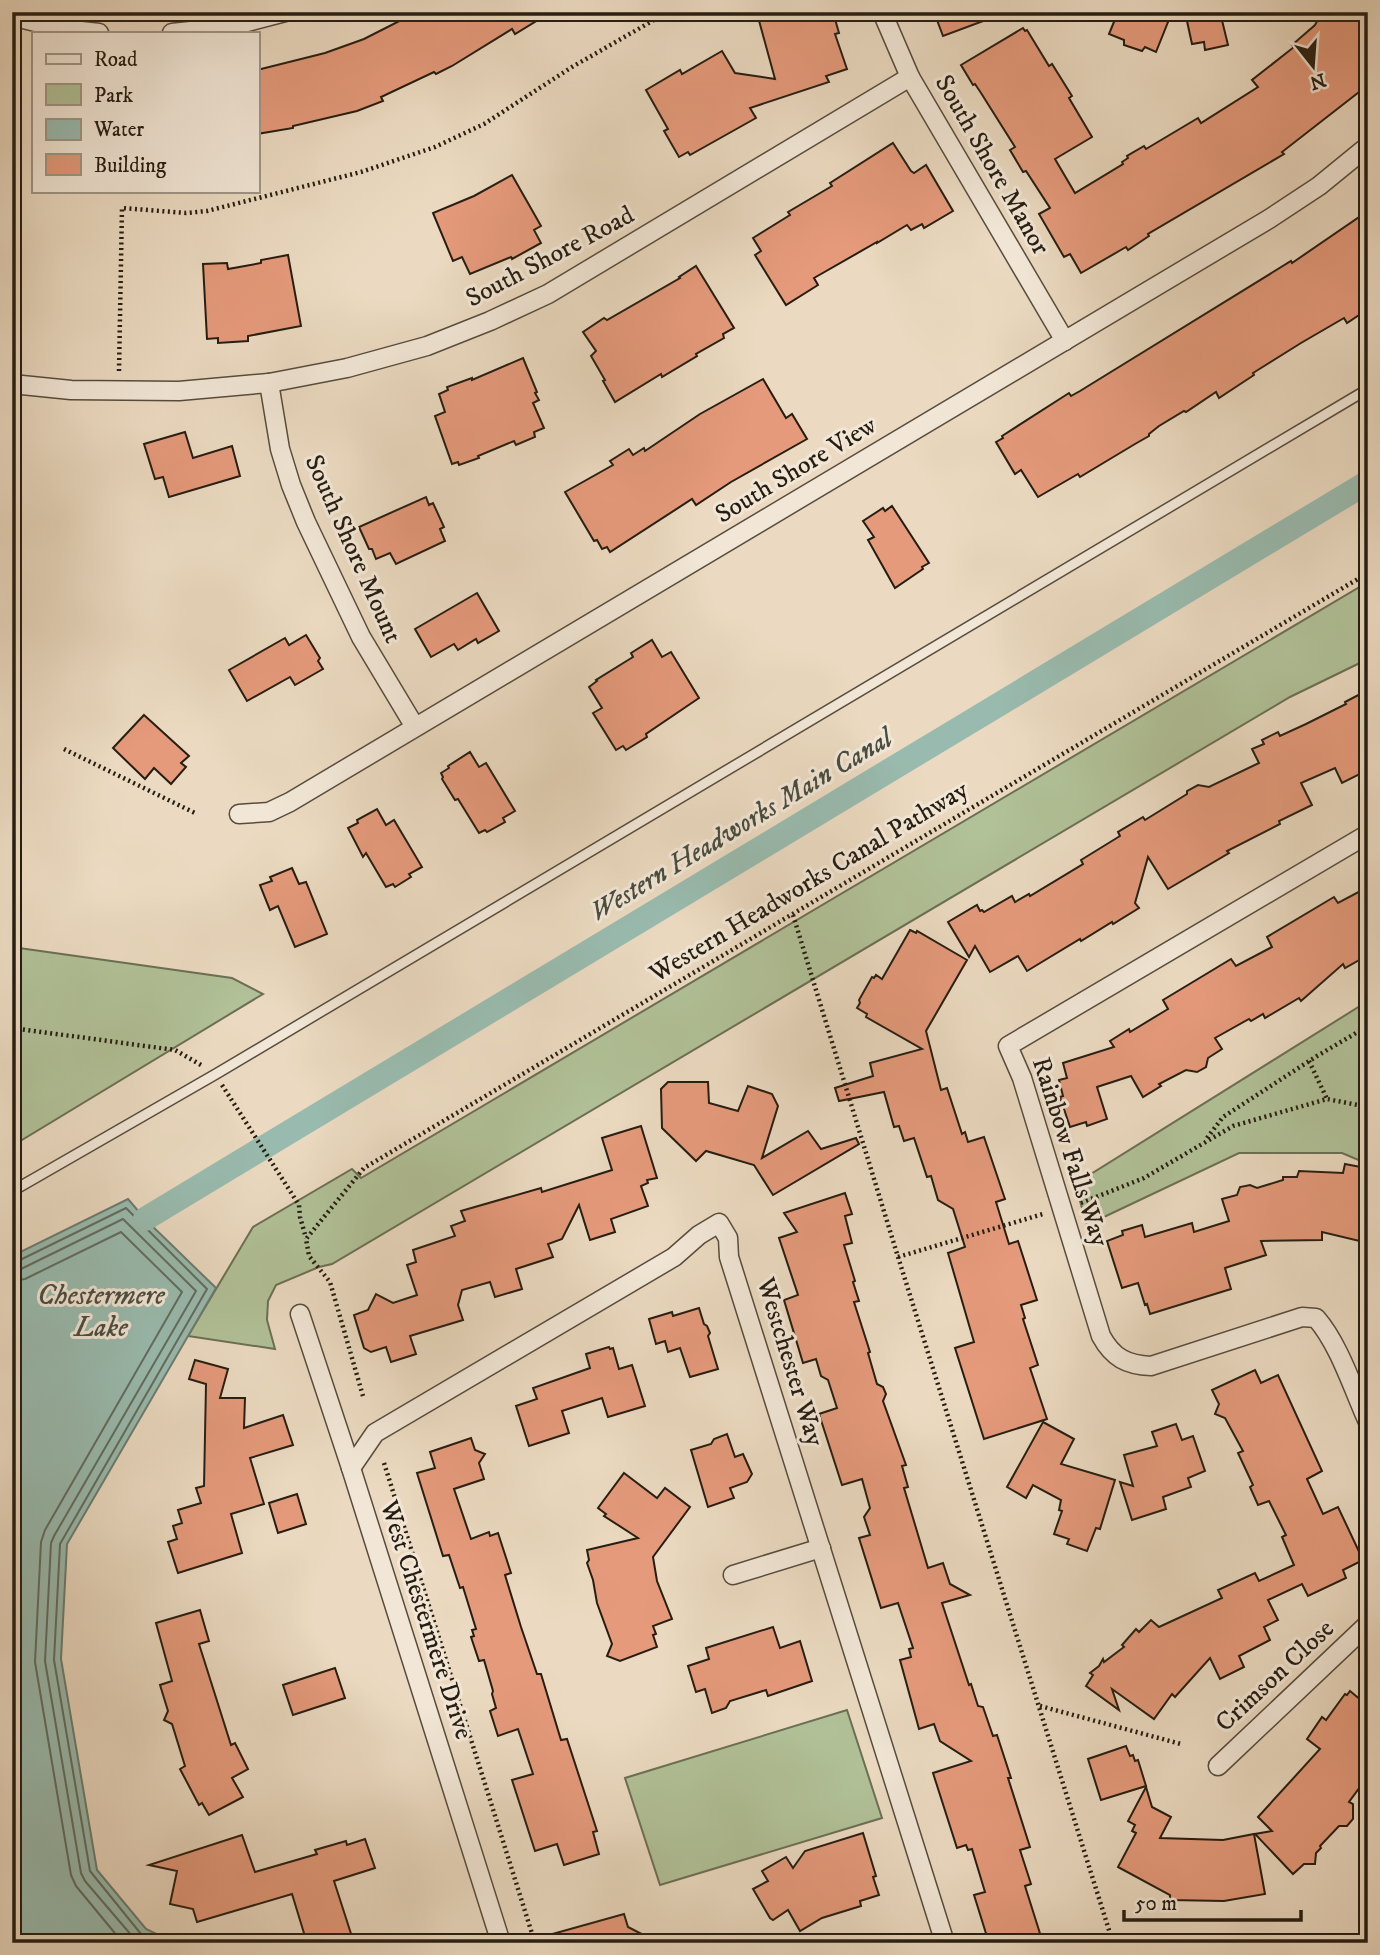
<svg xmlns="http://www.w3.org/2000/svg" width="1380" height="1955" font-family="'IM FELL DW Pica',serif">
<rect width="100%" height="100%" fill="#ebdac1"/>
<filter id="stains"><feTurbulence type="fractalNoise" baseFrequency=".00286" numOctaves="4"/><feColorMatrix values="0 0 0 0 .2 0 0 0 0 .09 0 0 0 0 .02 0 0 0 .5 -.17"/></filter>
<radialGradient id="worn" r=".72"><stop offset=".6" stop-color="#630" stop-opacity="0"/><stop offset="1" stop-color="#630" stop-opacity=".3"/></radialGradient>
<g fill="#b1c198" stroke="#6c6f55" stroke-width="2">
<polygon points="1368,582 1368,659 1290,697 332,1264 319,1267 276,1285 268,1301 267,1320 275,1349 188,1336 253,1227 352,1169 361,1178"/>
<polygon points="12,947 232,978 263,994 12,1146"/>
<polygon points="1368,1001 1368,1164 1342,1153 1239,1153 1087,1225 1075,1184"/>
<polygon points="847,1710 882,1818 660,1885 625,1778"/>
</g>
<polygon fill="#99bbaf" stroke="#6b7c70" stroke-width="2" points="128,1199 145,1219 216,1288 67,1544 61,1659 97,1870 146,1929 175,1943 12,1943 12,1256"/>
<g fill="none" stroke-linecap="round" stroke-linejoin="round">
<g stroke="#606c60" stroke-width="2">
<polyline points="12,1262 18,1261 126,1208 207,1289 60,1544 54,1660 90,1871 141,1934 159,1943"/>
<polyline points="12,1271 21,1269 123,1219 196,1291 54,1536 51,1543 45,1661 81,1873 85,1881 138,1943"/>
<polyline points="12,1281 25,1279 121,1232 182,1292 45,1530 41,1542 35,1662 71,1875 76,1886 123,1943"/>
</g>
<polyline stroke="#99bbaf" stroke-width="24" points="145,1219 1368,482"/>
</g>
<g fill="#e59a7b" stroke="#261d12" stroke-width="2">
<polygon points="417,12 551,12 515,34 512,29 452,66 436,74 434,72 381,97 383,101 357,111 293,126 293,128 257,134 257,70 325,53 364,39"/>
<polygon points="775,12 833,12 839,33 835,34 847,69 826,76 829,82 750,108 756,118 690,155 688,152 679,157 664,131 668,129 646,90 680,70 682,74 722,51 735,73 775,79 758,17"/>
<polygon points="934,12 1002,12 1002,14 943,36"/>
<polygon points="1118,12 1172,12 1156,52 1145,47 1142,51 1124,45 1124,40 1109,34"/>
<polygon points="1185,12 1220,12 1228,45 1205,50 1204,42 1192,44"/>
<polygon points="1322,12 1368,12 1368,85 1282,152 1284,154 1148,234 1149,236 1128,250 1126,247 1081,273 1070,254 1064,257 1039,214 1050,208 1026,171 1023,172 1010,150 1015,147 981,93 975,84 973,85 961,65 1023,28 1025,31 1027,30 1049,66 1052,64 1072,96 1069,98 1092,137 1055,159 1075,193 1123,164 1122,162 1128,158 1127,156 1144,146 1146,149 1198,118 1201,123 1258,87 1252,80 1294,47 1292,45 1315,25"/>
<polygon points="893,143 911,171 914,173 926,165 953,211 924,228 922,224 911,230 907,225 877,243 877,242 814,278 818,285 786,305 755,255 761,251 753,238 790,215 788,212 832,186 830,183"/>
<polygon points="512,175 541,226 534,230 541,243 512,259 511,257 470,274 462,257 453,261 433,213 474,196"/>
<polygon points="1368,211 1368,309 1347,323 1344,318 1301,343 1253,373 1254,375 1219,398 1216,392 1186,412 1184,411 1159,426 1149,434 1149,436 1135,444 1080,477 1078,474 1038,497 1021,470 1015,474 996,442 1003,438 1002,436 1069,393 1071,396 1080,391 1291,261 1292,263"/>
<polygon points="288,255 301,326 248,336 248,341 218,343 218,338 207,339 203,264 227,263 228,269 261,263 261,260"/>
<polygon points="696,266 734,328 723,334 724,338 696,354 697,356 662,377 661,374 615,402 603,381 605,380 591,356 596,351 583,332 604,318 607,320 680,278 679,277"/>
<polygon points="523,358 537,392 535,393 539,400 533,403 544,428 534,432 535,437 516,445 514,441 478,456 479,458 459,465 458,462 452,464 435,416 445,412 439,394 448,390 447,387 472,378 472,380"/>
<polygon points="763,379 786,418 792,414 807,439 731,482 696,505 692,499 610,552 607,547 602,549 597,540 594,541 565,492 613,465 610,461 629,449 633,455 644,448 645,451 700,414"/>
<polygon points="185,432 193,458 232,446 240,476 169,497 163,477 155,479 144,444"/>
<polygon points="426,497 429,505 433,503 444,527 440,529 445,541 396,564 390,553 376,559 372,549 369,549 359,527"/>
<polygon points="892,506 929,563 922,567 923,569 895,588 868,540 874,537 863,521 883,508 885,511"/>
<polygon points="477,593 499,631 478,643 476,639 458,650 454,644 431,657 415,629"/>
<polygon points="306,635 320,658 318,661 323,669 295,685 290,677 247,701 229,670 285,638 289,645"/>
<polygon points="652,640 662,657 671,652 699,698 646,734 647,737 626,750 623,746 616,750 593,713 602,708 589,687 597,681 596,680 633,657 631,653"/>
<polygon points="1368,690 1368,770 1342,783 1335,768 1301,783 1312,805 1279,821 1280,824 1227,851 1229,853 1168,889 1148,857 1135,903 1139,908 1113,924 1112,922 1081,941 1080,939 1027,971 1018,956 990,972 975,946 969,957 948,922 977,905 980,911 982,910 984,912 1012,896 1015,902 1029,894 1030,896 1083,864 1081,860 1120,836 1118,832 1143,817 1145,820 1187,794 1187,791 1198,785 1209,787 1259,763 1252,749 1264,744 1262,740 1278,732 1280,736 1306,724 1346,704 1345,702"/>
<polygon points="144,715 189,756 181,763 186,767 171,784 154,768 145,779 113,748"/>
<polygon points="470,752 479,767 486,763 515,811 503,818 505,822 487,832 485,830 479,833 458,799 455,800 442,779 443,777 441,773 449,768 448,766"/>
<polygon points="377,809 386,825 394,820 422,867 409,874 411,877 395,887 393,884 386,887 366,853 363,857 348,828 358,823 357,820"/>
<polygon points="292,868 299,884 306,882 327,934 295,947 278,906 270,910 260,885 272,881 270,877"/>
<polygon points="1368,887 1368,955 1345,968 1343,964 1301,1001 1299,998 1265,1018 1263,1014 1251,1021 1249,1019 1215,1038 1222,1049 1208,1058 1206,1067 1197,1072 1186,1070 1159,1084 1161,1086 1143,1097 1131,1076 1097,1087 1107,1119 1087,1126 1086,1122 1070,1127 1060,1097 1063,1096 1059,1080 1067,1078 1063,1063 1114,1047 1110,1041 1129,1029 1130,1032 1168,1009 1163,1000 1231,959 1236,966 1272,947 1267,937 1334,897 1338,903"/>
<polygon points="910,930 916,933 917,931 967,960 926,1031 941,1090 947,1088 962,1134 965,1132 968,1142 984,1137 1005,1199 996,1202 1009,1244 1018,1241 1037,1300 1021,1305 1025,1318 1023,1319 1038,1365 1030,1368 1047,1419 984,1439 955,1348 974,1342 948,1253 965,1247 953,1209 938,1200 931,1176 927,1177 914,1138 904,1141 899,1126 894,1127 884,1092 839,1101 835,1088 873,1076 870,1063 922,1049 866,1017 867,1014 857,1008 860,1003 859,1000 872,977 874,978 876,975 882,979"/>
<polygon points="668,1082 708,1082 709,1103 738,1111 748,1086 772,1094 778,1106 762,1158 808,1131 821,1149 856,1138 859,1144 773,1195 754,1165 706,1151 696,1161 662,1128 661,1089"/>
<polygon points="641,1126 657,1178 647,1180 648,1183 641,1186 648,1206 611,1219 615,1232 590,1240 579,1205 562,1239 548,1244 553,1257 516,1269 522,1289 495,1297 490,1282 462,1290 458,1305 463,1320 410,1336 416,1354 391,1362 386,1347 371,1352 364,1348 354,1315 368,1310 376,1294 393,1303 417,1295 407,1265 416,1262 413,1250 455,1236 451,1226 465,1221 461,1211 541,1188 542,1192 612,1170 602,1138"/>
<polygon points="1345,1164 1366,1168 1364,1178 1368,1179 1368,1243 1322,1232 1322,1240 1261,1241 1266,1255 1225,1268 1231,1289 1150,1314 1147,1304 1145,1305 1138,1283 1122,1288 1107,1241 1123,1235 1122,1231 1142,1225 1145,1237 1192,1223 1194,1232 1229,1221 1222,1199 1237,1195 1240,1187 1250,1185 1257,1188 1283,1180 1283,1177 1297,1177 1299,1171 1343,1173"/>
<polygon points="845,1193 852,1214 845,1216 852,1243 844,1245 855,1281 853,1282 859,1301 854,1302 870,1352 868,1353 877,1384 883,1387 886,1394 883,1401 906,1465 902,1466 908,1487 904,1488 928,1568 943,1563 950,1584 970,1595 942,1603 969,1685 971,1684 978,1706 983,1707 993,1736 997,1735 1011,1778 1008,1778 1030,1847 1020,1850 1031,1884 1025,1886 1043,1943 989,1943 974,1895 985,1892 972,1849 968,1850 966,1845 957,1848 933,1773 971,1761 940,1741 934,1724 919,1729 900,1660 911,1657 909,1649 913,1648 898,1603 881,1608 859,1538 870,1535 864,1517 870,1508 862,1479 842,1485 819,1414 837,1408 828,1380 821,1376 816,1359 803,1363 784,1300 798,1295 779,1238 797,1232 784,1213"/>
<polygon points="699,1308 704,1324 707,1326 710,1333 708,1336 718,1369 690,1377 680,1348 668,1352 665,1341 656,1344 649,1319 672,1312 673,1316"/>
<polygon points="609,1347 610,1349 613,1348 619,1369 632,1365 645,1406 608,1417 602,1398 562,1411 569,1433 529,1446 516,1406 537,1399 533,1388 590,1368 586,1354"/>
<polygon points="195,1360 228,1369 220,1398 245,1398 244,1428 283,1415 293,1445 250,1458 264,1504 231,1514 242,1553 178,1573 168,1542 177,1539 173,1526 182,1523 178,1510 201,1503 196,1488 204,1486 206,1384 189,1379"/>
<polygon points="1255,1370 1261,1383 1278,1375 1322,1471 1307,1479 1323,1514 1338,1507 1363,1560 1343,1570 1346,1578 1308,1596 1302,1584 1268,1600 1278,1620 1264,1627 1270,1640 1239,1656 1244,1667 1220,1679 1210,1658 1175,1697 1172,1694 1154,1719 1112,1689 1119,1710 1086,1686 1093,1675 1090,1673 1099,1666 1103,1659 1104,1662 1124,1647 1122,1645 1136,1629 1139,1632 1151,1620 1159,1627 1222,1598 1218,1590 1255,1573 1259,1581 1294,1565 1282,1537 1286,1535 1269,1501 1258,1505 1250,1487 1253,1485 1238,1453 1243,1451 1225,1418 1215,1414 1219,1404 1212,1390"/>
<polygon points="1043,1422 1074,1439 1061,1464 1115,1480 1100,1529 1096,1528 1087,1551 1067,1544 1069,1539 1054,1534 1062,1511 1059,1510 1061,1500 1033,1485 1026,1498 1007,1487"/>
<polygon points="1176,1424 1182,1440 1193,1436 1205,1471 1188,1478 1191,1487 1163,1497 1166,1509 1132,1520 1120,1482 1133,1486 1124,1455 1157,1446 1152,1432"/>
<polygon points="727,1434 735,1457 743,1454 752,1474 747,1482 730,1488 734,1498 708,1507 691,1450 711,1444 714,1439"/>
<polygon points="471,1438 475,1450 485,1454 479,1463 484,1479 454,1489 471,1539 489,1532 490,1536 498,1533 511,1573 505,1575 521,1627 537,1674 541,1674 561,1740 567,1739 597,1831 593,1832 599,1854 564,1865 557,1844 535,1851 512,1780 533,1774 518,1729 498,1736 490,1711 496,1708 492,1694 493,1691 484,1660 479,1661 471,1637 474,1636 472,1630 476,1629 463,1587 460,1588 449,1555 443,1556 417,1473 435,1468 430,1452"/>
<polygon points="624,1473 657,1498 665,1488 690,1507 653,1557 657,1581 672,1619 653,1626 656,1634 653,1635 657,1647 620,1661 607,1656 612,1644 597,1603 593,1580 587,1563 589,1560 587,1550 638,1538 604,1516 606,1514 598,1508"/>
<polygon points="297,1494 306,1524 278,1533 269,1503"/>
<polygon points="200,1610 209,1641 199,1644 231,1745 235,1743 248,1769 232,1778 243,1797 209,1815 202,1803 199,1805 180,1769 185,1766 172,1724 164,1720 168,1711 160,1685 172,1681 156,1623"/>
<polygon points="773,1627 780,1648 800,1641 812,1681 768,1696 766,1690 730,1701 726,1708 712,1713 705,1689 696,1692 688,1666 709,1659 706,1648"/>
<polygon points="335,1668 345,1698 293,1715 283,1685"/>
<polygon points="1350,1691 1368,1706 1368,1776 1349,1802 1353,1804 1353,1819 1347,1826 1339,1826 1320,1846 1321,1848 1316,1853 1315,1864 1304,1864 1293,1874 1255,1834 1272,1831 1258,1817 1320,1749 1307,1739 1322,1717 1326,1720 1345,1694 1347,1695"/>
<polygon points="1126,1746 1130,1756 1133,1755 1135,1761 1138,1760 1146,1786 1101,1800 1088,1759"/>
<polygon points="1146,1787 1152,1807 1171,1817 1160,1838 1223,1840 1254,1834 1265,1894 1224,1901 1170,1900 1170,1895 1118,1867 1136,1833 1132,1831 1135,1825 1128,1821"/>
<polygon points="863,1833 876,1876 873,1877 879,1895 860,1901 861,1906 822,1918 800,1931 788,1910 773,1920 770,1918 753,1889 768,1881 762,1871 786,1857 793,1868 805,1851"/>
<polygon points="242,1835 255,1872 317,1854 315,1850 346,1841 347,1845 365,1839 375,1868 334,1881 354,1943 307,1943 292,1894 197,1922 193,1909 170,1904 177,1871 149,1865"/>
<polygon points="624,1914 628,1927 659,1943 538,1943 538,1938"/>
</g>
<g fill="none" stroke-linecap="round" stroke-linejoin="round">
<defs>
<polyline id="service" points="12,1189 16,1189 216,1074 1368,389"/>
<g id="minor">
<polyline points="882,12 910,77 1065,341"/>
<polyline points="12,16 63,29 99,33"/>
<polyline points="172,33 228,27 285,12"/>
<polyline points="269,383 280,449 291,485 306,522 361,637 415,727"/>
<polyline points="12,384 71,390 179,391 269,383 347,368 427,346 490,321 548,294 910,77"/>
<polyline points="239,814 269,812 290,802 1269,219 1319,186 1368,146"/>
<path d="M1368 834 1008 1046 1022 1078 1101 1336C1113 1358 1127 1365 1151 1366L1302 1317 1316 1318C1339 1344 1353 1389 1368 1422"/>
<polyline points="300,1314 351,1468 501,1943"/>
<polyline points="351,1468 375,1433 674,1257 699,1235 719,1223 728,1238 729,1257 945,1943"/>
<polyline points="733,1575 821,1548"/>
<polyline points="1218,1766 1368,1624"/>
</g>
</defs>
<use href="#service" stroke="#574c3e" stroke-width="12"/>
<use href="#minor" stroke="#574c3e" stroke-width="21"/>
<g stroke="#261d12" stroke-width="4.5" stroke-dasharray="2 3.5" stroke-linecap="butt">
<polyline points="119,371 122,208 186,213 207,211 361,172 435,147 484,124 572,67 668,12"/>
<polyline points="64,749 197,814"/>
<polyline points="793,915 898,1257 1113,1943"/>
<polyline points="12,1028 175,1050 201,1065"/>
<polyline points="1309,1061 1327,1099"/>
<polyline points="222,1085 299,1205 300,1217 306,1238"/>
<polyline points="1207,1138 1223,1117 1317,1056 1368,1026"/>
<polyline points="1081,1203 1144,1178 1233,1126 1327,1099 1368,1107"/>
<polyline points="898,1257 1043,1214"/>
<polyline points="363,1396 330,1282 309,1256 306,1239 364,1168 1368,573"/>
<polyline points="384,1463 535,1943"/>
<polyline points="1040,1706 1181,1744"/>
</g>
<use href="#service" stroke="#f2e7d7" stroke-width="9"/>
<use href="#minor" stroke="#f2e7d7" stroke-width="18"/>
</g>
<g text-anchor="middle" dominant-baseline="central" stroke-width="6" stroke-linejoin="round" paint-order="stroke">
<g font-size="26" fill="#261d12" stroke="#f2e7d7">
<text transform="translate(992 165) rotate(60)">South Shore Manor</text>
<text transform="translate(550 257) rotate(-28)">South Shore Road</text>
<text transform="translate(796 470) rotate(-31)">South Shore View</text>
<text transform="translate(353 549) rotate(66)">South Shore Mount</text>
<text transform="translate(809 882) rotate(-31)">Western Headworks Canal Pathway</text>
<text transform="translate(1070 1152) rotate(72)">Rainbow Falls Way</text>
<text transform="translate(790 1362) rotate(73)">Westchester Way</text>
<text transform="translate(426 1620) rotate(72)">West Chestermere Drive</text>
<text transform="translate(1275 1676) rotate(-43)">Crimson Close</text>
</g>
<g font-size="28" font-style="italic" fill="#484c41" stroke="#f2e7d7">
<text transform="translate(741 825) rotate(-31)">Western Headworks Main Canal</text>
<text x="101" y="1295">Chestermere<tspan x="101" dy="32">Lake</tspan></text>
</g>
</g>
<rect width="1380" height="1955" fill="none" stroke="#ebdac1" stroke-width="42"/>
<rect x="14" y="14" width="1352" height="1927" fill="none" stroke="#261d12" stroke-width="3.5"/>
<rect x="21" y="21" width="1338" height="1913" fill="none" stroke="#261d12" stroke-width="2"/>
<rect x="32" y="32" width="228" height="161" fill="#f2e7d7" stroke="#a09688" stroke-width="2"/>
<rect x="46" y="54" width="35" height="10" fill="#f2e7d7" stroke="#a09688" stroke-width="2"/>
<text x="94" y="66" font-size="21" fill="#261d12">Road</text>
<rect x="46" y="84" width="35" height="21" fill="#b1c198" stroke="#a09688" stroke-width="2"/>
<text x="94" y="102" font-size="21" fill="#261d12">Park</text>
<rect x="46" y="119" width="35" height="21" fill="#99bbaf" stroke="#a09688" stroke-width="2"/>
<text x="94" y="136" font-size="21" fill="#261d12">Water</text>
<rect x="46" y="154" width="35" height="21" fill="#e59a7b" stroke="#a09688" stroke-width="2"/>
<text x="94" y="172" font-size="21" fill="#261d12">Building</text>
<g transform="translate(1313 66) rotate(163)" stroke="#f2e7d7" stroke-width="5" paint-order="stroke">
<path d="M0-5L12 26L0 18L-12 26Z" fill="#261d12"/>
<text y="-10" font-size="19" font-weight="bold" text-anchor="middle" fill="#261d12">N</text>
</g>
<path d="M1124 1910v10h177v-10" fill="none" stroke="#261d12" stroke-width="3.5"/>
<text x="1135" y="1910" font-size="21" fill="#261d12" stroke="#f2e7d7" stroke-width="5" paint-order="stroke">50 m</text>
<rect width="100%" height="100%" filter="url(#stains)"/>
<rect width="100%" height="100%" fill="url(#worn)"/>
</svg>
